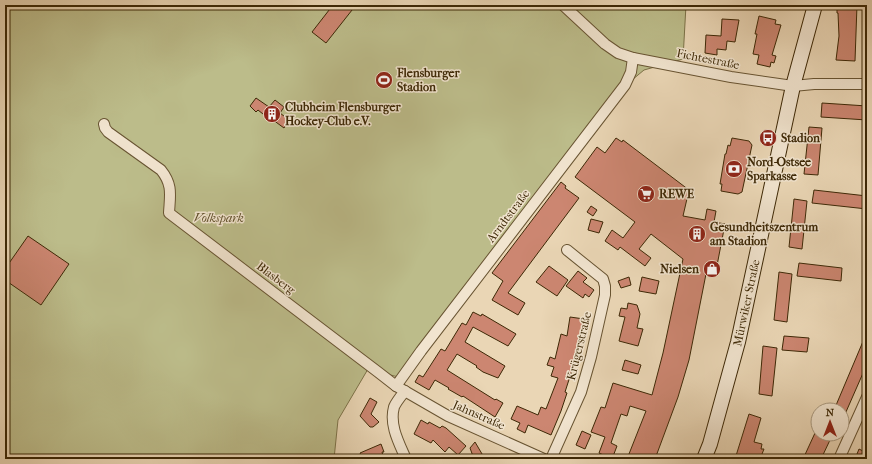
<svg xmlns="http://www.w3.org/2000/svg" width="872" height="464" font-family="'IM FELL French Canon',serif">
<rect width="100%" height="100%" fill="#ead6b5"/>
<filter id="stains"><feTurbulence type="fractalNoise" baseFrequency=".005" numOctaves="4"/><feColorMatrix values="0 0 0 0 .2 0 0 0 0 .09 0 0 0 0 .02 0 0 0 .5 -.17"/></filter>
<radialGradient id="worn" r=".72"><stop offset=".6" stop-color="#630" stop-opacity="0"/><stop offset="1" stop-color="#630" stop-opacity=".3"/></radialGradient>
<polygon fill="#bcbc8a" stroke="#7c7248" points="5,5 686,5 683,59 644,70 626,85 402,378 368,369 338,420 334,459 5,459"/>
<g fill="#cc8671" stroke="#3d2806">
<polygon points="333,5 356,5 326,43 312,32"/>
<polygon points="837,5 857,5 855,61 836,60 839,36 838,13 837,13"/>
<polygon points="759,16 776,20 775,24 781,25 772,55 776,56 774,63 771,62 770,67 757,64 759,55 753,54 757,34 755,34"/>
<polygon points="722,19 739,20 735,42 727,41 726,50 717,49 717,55 705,53 706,35 721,36"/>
<polygon points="256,98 269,107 275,100 284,107 280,113 289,120 284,128 269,117 268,118 258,110 256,112 250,106"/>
<polygon points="822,103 867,106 867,120 821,117"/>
<polygon points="809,127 822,128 818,175 804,174"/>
<polygon points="616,138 622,142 623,140 689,190 683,216 705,220 707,209 716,211 714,222 725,224 715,276 706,274 689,360 678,397 655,459 627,459 646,411 630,406 627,416 621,414 611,443 617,446 612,459 599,453 605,437 591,432 601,407 605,408 613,383 652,395 663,353 683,259 651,234 639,249 651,258 645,266 620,247 618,250 605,241 612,230 623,238 635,222 575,177 597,147 605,153"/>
<polygon points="732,138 749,141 752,145 742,192 738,194 721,191 722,184 720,184 725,154 726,154 728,145 730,146"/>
<polygon points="561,182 566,186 565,188 579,198 508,293 525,303 518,315 492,300 503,281 492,273"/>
<polygon points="814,190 867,196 867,209 812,203"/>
<polygon points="794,199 807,201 802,249 789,247"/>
<polygon points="591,206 597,210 593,216 587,212"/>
<polygon points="591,219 603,222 599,233 588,230"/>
<polygon points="28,236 69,264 41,305 5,280 5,269"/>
<polygon points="799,263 842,268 841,281 797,276"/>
<polygon points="549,266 568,280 557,296 536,282"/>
<polygon points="578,271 587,278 583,282 594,290 589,297 585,294 583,298 566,286"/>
<polygon points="779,272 792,274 787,322 774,320"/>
<polygon points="629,277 631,285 621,288 618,281"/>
<polygon points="642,277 659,281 656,294 639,291"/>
<polygon points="628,303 637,305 640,314 637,328 643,329 638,346 619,341 625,317 619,316 621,308 627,309"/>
<polygon points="473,312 481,316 482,314 516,334 508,346 473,327 465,342 505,366 498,378 483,372 476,367 477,366 457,354 447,370 495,400 496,399 503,403 495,417 463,396 462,397 448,389 449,388 435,380 429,390 415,382 419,375 423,377 441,349 445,351 462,323 466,325"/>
<polygon points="570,317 584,319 579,345 582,346 578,362 575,361 565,392 567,393 561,411 551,435 528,425 525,433 517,429 520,423 511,419 517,406 538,415 541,407 546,409 558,378 551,376 554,367 547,365 550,357 555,359 561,334 567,336"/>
<polygon points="867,332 867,364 842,421 842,410 834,410"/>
<polygon points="784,336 809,338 807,352 782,350"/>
<polygon points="763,346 777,348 772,396 759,394"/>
<polygon points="625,360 641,365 638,374 622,370"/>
<polygon points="370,398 377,402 371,414 379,422 373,427 370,427 360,416"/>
<polygon points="749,414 761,418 754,442 762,444 761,449 764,449 760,459 735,459"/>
<polygon points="421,420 428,424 429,422 440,428 442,426 446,428 466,446 458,455 449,447 445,452 433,440 431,443 414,434"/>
<polygon points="582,431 591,435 585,449 576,445"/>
<polygon points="815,433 830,440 821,459 803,459"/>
<polygon points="475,442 485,459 474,459 470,448"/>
<polygon points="381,444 384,452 382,452 384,459 363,459 360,453"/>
<polygon points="859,449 867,453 867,459 855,459"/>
</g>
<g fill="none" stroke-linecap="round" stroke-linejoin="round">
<defs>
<g id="minor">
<polyline points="563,5 605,44 618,53 633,58 731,77 793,86 814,84 867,84"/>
<path d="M104 124 105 128 108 132 161 170C173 185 170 195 169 213L378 372 396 386 448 416 544 459"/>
<polyline points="396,386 421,351 625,85 631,72 633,58"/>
<path d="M405 391C401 396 396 402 394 407 389 425 399 443 406 459"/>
<polyline points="551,459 581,392 591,357 605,295 605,286 603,279 567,250"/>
<polyline points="839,459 867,397"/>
</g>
<g id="secondary">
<path id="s1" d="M704 459 710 444 738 342 793 86 815 5"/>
</g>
</defs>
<use href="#minor" stroke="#685432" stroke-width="12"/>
<use href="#secondary" stroke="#3d2806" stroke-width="16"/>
<use href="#minor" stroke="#f1e4cf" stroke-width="10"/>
<use href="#secondary" stroke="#f1e4cf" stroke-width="14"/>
</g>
<defs>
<symbol id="stadium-disc" viewBox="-11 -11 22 22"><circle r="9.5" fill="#8f2418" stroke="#f1e4cf"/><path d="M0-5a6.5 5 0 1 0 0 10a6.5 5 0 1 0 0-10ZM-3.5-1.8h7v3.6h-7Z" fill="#fff"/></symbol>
<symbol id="building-disc" viewBox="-11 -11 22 22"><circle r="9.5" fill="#8f2418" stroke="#f1e4cf"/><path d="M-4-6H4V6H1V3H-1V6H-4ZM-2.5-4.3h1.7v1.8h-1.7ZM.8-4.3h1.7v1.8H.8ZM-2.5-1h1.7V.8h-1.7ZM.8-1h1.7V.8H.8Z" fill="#fff"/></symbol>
<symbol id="bus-disc" viewBox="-11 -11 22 22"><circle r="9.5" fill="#8f2418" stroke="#f1e4cf"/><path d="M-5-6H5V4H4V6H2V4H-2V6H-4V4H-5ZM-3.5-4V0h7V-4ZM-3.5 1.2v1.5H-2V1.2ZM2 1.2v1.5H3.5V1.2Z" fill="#fff"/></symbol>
<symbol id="bank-disc" viewBox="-11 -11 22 22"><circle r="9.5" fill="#8f2418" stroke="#f1e4cf"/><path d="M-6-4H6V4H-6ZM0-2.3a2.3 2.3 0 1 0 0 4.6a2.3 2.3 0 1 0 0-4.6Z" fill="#fff"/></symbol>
<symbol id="supermarket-disc" viewBox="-11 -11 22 22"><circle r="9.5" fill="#8f2418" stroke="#f1e4cf"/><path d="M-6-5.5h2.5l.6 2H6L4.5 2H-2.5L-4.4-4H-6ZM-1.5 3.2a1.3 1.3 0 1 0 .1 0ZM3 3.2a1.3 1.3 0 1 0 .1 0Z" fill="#fff"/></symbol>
<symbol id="shop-disc" viewBox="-11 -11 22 22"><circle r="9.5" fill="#8f2418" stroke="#f1e4cf"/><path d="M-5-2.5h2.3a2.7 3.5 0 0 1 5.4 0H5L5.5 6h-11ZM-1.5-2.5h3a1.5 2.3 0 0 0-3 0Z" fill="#fff"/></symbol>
</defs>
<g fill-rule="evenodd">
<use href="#stadium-disc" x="374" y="70" width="20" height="20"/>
<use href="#building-disc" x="262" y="104" width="20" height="20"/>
<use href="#bus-disc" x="758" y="128" width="20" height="20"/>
<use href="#bank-disc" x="724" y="159" width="20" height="20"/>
<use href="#supermarket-disc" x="636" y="184" width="20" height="20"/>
<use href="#building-disc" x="687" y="224" width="20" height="20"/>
<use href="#shop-disc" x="702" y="259" width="20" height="20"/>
</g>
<g text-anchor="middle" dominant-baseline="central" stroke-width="3" stroke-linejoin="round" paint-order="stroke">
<g font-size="12" fill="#3d2806" stroke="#f1e4cf">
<text transform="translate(708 59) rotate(11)">Fichtestraße</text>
<text transform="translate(508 216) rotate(-53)">Arndtstraße</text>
<text transform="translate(276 278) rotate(37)">Blasberg</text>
<text stroke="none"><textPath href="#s1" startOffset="162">Mürwiker Straße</textPath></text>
<text transform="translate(579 346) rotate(-76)">Krügerstraße</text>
<text transform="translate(479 415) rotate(24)">Jahnstraße</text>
</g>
<g font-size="12" font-weight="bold" fill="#3d2806" stroke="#f1e4cf" text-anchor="start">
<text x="397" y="73">Flensburger<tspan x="397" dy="14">Stadion</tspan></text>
<text x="285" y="107">Clubheim Flensburger<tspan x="285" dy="14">Hockey-Club e.V.</tspan></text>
<text x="781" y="138">Stadion</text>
<text x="747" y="162">Nord-Ostsee<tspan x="747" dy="14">Sparkasse</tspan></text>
<text x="659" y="194">REWE</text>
<text x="710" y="227">Gesundheitszentrum<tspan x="710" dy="14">am Stadion</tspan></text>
<text x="699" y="269" text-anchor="end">Nielsen</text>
</g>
<g font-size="12" font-style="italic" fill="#5d4d27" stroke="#f1e4cf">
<text x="219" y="218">Volkspark</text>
</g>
</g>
<rect width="872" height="464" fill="none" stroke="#ead6b5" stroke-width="20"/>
<rect x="6" y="6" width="860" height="452" fill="none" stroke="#3d2806" stroke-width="2"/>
<rect x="10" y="10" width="852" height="444" fill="none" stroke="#3d2806"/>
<g transform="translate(830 422)"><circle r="19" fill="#f1e4cf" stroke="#a9997f"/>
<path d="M0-3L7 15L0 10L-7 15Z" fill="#8f2418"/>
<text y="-6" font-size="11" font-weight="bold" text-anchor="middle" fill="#3d2806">N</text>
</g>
<rect width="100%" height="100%" filter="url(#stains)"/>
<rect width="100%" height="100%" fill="url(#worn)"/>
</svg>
